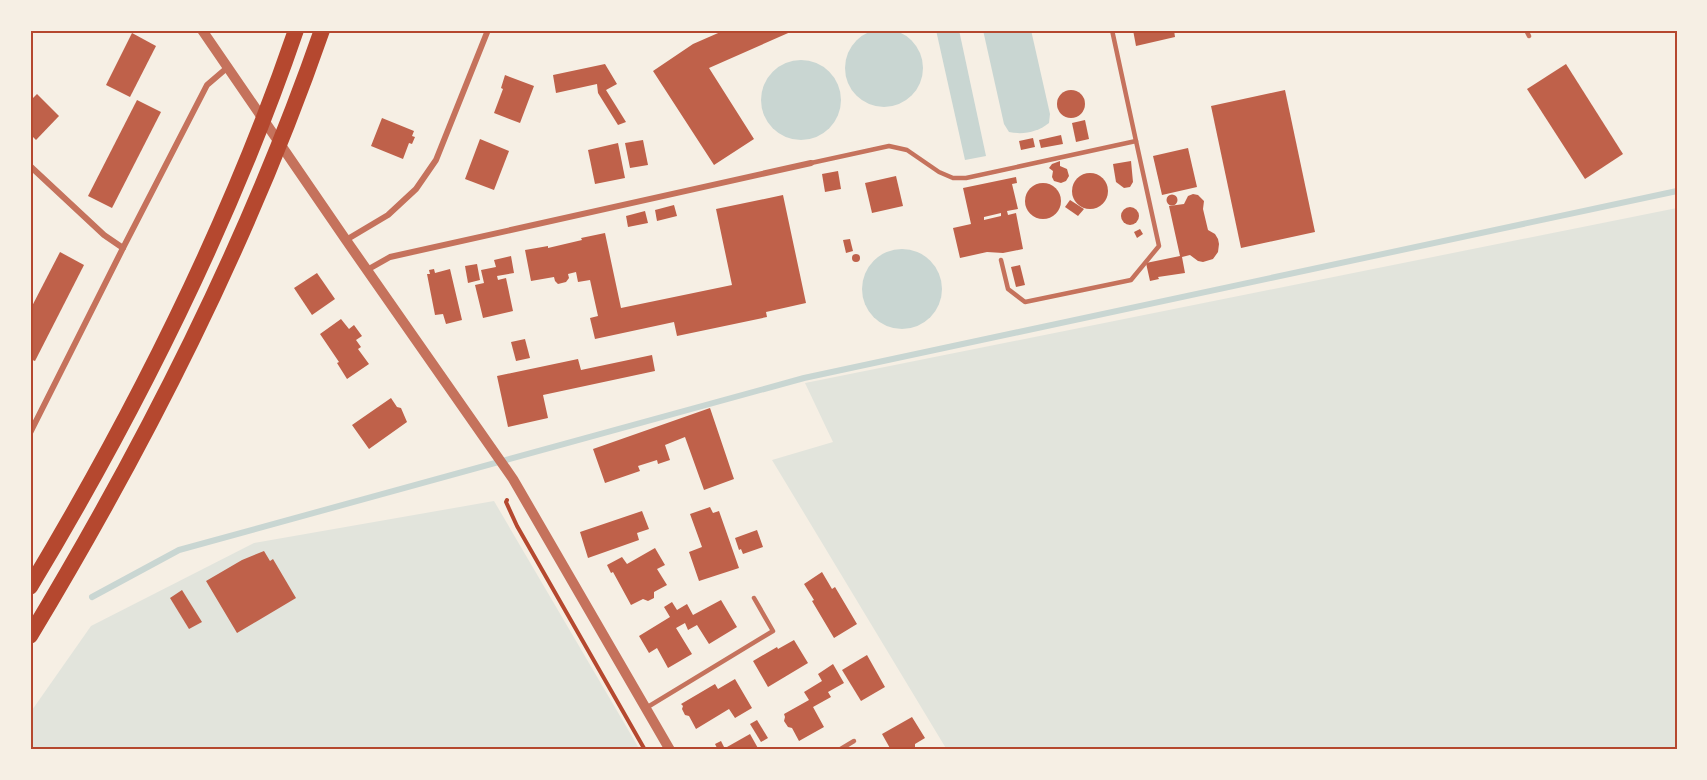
<svg xmlns="http://www.w3.org/2000/svg" width="1707" height="780" font-family="'Golos Text',sans-serif">
<rect width="100%" height="100%" fill="#f6efe4"/>
<g fill="#e2e4dc">
<polygon points="1677,208 1677,750 947,750 772,460 833,442 805,383"/>
<polygon points="494,501 640,750 30,750 30,713 91,626 254,543"/>
</g>
<g fill="#c9d6d2">
<circle cx="884" cy="68" r="39"/>
<polygon points="936,30 959,30 986,156 965,160"/>
<path d="M983 30H1031L1050 114 1049 123C1038 132 1023 135 1009 132L1004 124Z"/>
<circle cx="801" cy="100" r="40"/>
<circle cx="902" cy="289" r="40"/>
</g>
<g fill="none" stroke-linecap="round" stroke-linejoin="round">
<polyline stroke="#c9d6d2" stroke-width="6" points="92,597 179,550 804,378 1677,191"/>
</g>
<g fill="#bf614a" fill-rule="evenodd">
<polygon points="725,30 795,30 709,68 754,139 714,165 653,71 693,44"/>
<polygon points="1133,30 1174,30 1175,37 1136,46"/>
<polygon points="132,33 156,46 130,97 106,85"/>
<polygon points="605,64 617,84 606,90 626,122 618,125 598,93 597,84 556,93 553,75"/>
<polygon points="1566,64 1623,154 1585,179 1527,89"/>
<polygon points="505,75 534,86 520,123 494,113 503,89 501,88"/>
<circle cx="1071" cy="104" r="14"/>
<polygon points="1285,90 1315,232 1241,248 1211,106"/>
<polygon points="37,94 59,116 36,140 30,134 30,101"/>
<polygon points="137,100 161,112 112,208 88,196"/>
<polygon points="382,118 414,131 412,136 415,137 412,144 409,143 403,159 371,146"/>
<polygon points="1085,120 1089,139 1076,142 1072,123"/>
<polygon points="1061,135 1063,144 1041,148 1039,140"/>
<polygon points="1033,138 1035,147 1021,150 1019,141"/>
<polygon points="480,139 509,151 494,190 465,179"/>
<polygon points="643,140 648,165 630,168 625,143"/>
<polygon points="618,143 625,178 595,184 588,150"/>
<polygon points="1188,148 1197,187 1162,195 1153,156"/>
<polygon points="1060,161 1060,166 1067,169 1069,176 1066,181 1061,183 1054,181 1052,177 1053,171 1049,168 1052,164"/>
<polygon points="1131,161 1133,182 1130,187 1124,188 1116,182 1113,164"/>
<polygon points="838,171 841,189 825,192 822,174"/>
<circle cx="1090" cy="191" r="18"/>
<polygon points="896,176 903,206 872,213 865,183"/>
<path d="M1016 177 1017 183 1012 184 1018 209 1007 211 1008 215 1016 213 1023 249 1003 253 987 252 960 258 953 228 971 224 963 188ZM1001 213V216L984 220V217Z"/>
<circle cx="1043" cy="201" r="18"/>
<polygon points="1193,194 1198,195 1204,201 1203,209 1208,230 1215,234 1218,239 1219,244 1218,252 1213,259 1203,262 1198,261 1190,255 1182,257 1185,273 1158,277 1159,279 1150,281 1146,263 1180,256 1169,206 1184,204 1188,196"/>
<circle cx="1172" cy="200" r="5.5"/>
<polygon points="783,195 806,303 766,312 767,317 677,336 674,322 595,339 590,318 598,316 590,280 578,282 576,272 568,274 569,278 566,282 558,284 555,281 554,277 531,281 525,250 548,246 548,248 582,240 581,238 605,233 621,308 732,285 716,209"/>
<polygon points="1070,200 1084,209 1078,216 1065,207"/>
<polygon points="674,205 677,216 657,221 655,210"/>
<circle cx="1130" cy="216" r="9"/>
<polygon points="645,211 648,223 628,227 626,216"/>
<polygon points="1140,229 1143,234 1137,238 1134,232"/>
<polygon points="850,239 853,251 846,253 843,240"/>
<polygon points="60,252 84,265 35,361 30,359 30,310"/>
<circle cx="856" cy="258" r="4"/>
<polygon points="511,256 514,273 497,276 498,280 506,278 513,311 483,318 475,285 484,283 481,270 496,267 494,260"/>
<polygon points="477,264 480,280 468,283 465,266"/>
<polygon points="1020,265 1025,285 1016,287 1011,267"/>
<polygon points="434,269 435,273 450,269 462,320 446,324 443,314 435,315 427,274 430,274 429,270"/>
<polygon points="317,273 335,299 312,315 294,288"/>
<polygon points="341,319 349,329 354,325 362,336 356,340 361,347 358,349 369,364 347,379 337,363 339,362 320,334"/>
<polygon points="525,339 530,358 516,361 511,342"/>
<polygon points="652,355 655,371 543,395 548,418 508,427 497,376 578,359 581,370"/>
<polygon points="391,398 397,407 401,408 407,422 369,449 352,425"/>
<polygon points="710,408 734,479 704,490 685,437 665,445 670,460 658,464 657,460 638,466 640,471 605,483 593,449"/>
<polygon points="710,507 713,513 719,511 739,568 699,581 689,552 702,547 690,514"/>
<polygon points="642,511 649,529 637,533 639,540 588,558 580,532"/>
<polygon points="757,530 763,547 743,554 741,549 739,550 735,538"/>
<polygon points="655,548 665,565 657,569 667,585 654,592 654,598 648,601 643,599 631,605 613,572 611,573 607,565 622,557 627,564"/>
<polygon points="264,551 270,561 273,559 296,598 237,633 206,581 242,560"/>
<polygon points="822,572 832,589 835,587 857,624 834,638 812,601 814,600 804,584"/>
<polygon points="182,590 202,622 189,629 170,598"/>
<polygon points="721,600 737,627 709,644 697,625 688,630 685,623 676,628 692,654 668,668 657,648 649,653 639,636 670,617 664,607 672,602 677,610 687,604 693,615"/>
<polygon points="794,640 808,663 768,687 753,661 777,647 778,649"/>
<polygon points="867,655 885,687 861,701 842,670"/>
<polygon points="833,664 844,683 828,692 831,697 813,707 824,727 799,741 792,728 788,727 784,721 785,717 784,714 809,700 804,692 822,681 818,674"/>
<polygon points="735,679 752,708 735,718 729,709 696,729 689,716 685,715 682,709 683,706 681,704 715,684 718,689"/>
<polygon points="912,717 925,738 915,744 915,747 910,750 891,750 882,734"/>
<polygon points="757,720 768,738 761,742 750,724"/>
<polygon points="750,734 759,750 729,750 727,747"/>
<polygon points="721,741 724,747 718,750 715,744"/>
</g>
<g fill="none" stroke-linecap="round" stroke-linejoin="round">
<polyline stroke="#b5482f" stroke-width="4" points="507,500 506,502 517,526 645,750"/>
<g stroke="#c5725c" stroke-width="4.5">
<polyline points="1526,30 1529,36"/>
<polyline points="811,163 889,146 907,150 939,172 953,178 966,178 1136,141 1112,30"/>
<polyline points="1001,260 1008,289 1025,302 1131,280 1159,246 1136,141"/>
<polyline points="646,708 773,631 754,598"/>
<polyline points="839,750 854,741"/>
</g>
<g stroke="#c5725c" stroke-width="6">
<polyline points="30,166 104,235 123,248"/>
<polyline points="346,240 388,215 416,189 436,160 488,30"/>
<polyline points="367,270 390,257 811,163"/>
<polyline points="30,433 123,248 207,85 228,67"/>
</g>
<polyline stroke="#c5725c" stroke-width="10" points="202,30 346,240 513,479 670,750"/>
<g stroke="#b5482f" stroke-width="16">
<path d="M30 587C135 412 230 223 296 30"/>
<path d="M30 636C146 443 248 243 322 30"/>
</g>
</g>
<rect width="1707" height="780" fill="none" stroke="#f6efe4" stroke-width="63"/>
<rect x="32" y="32" width="1644" height="716" fill="none" stroke="#b5482f" stroke-width="2"/>
</svg>
